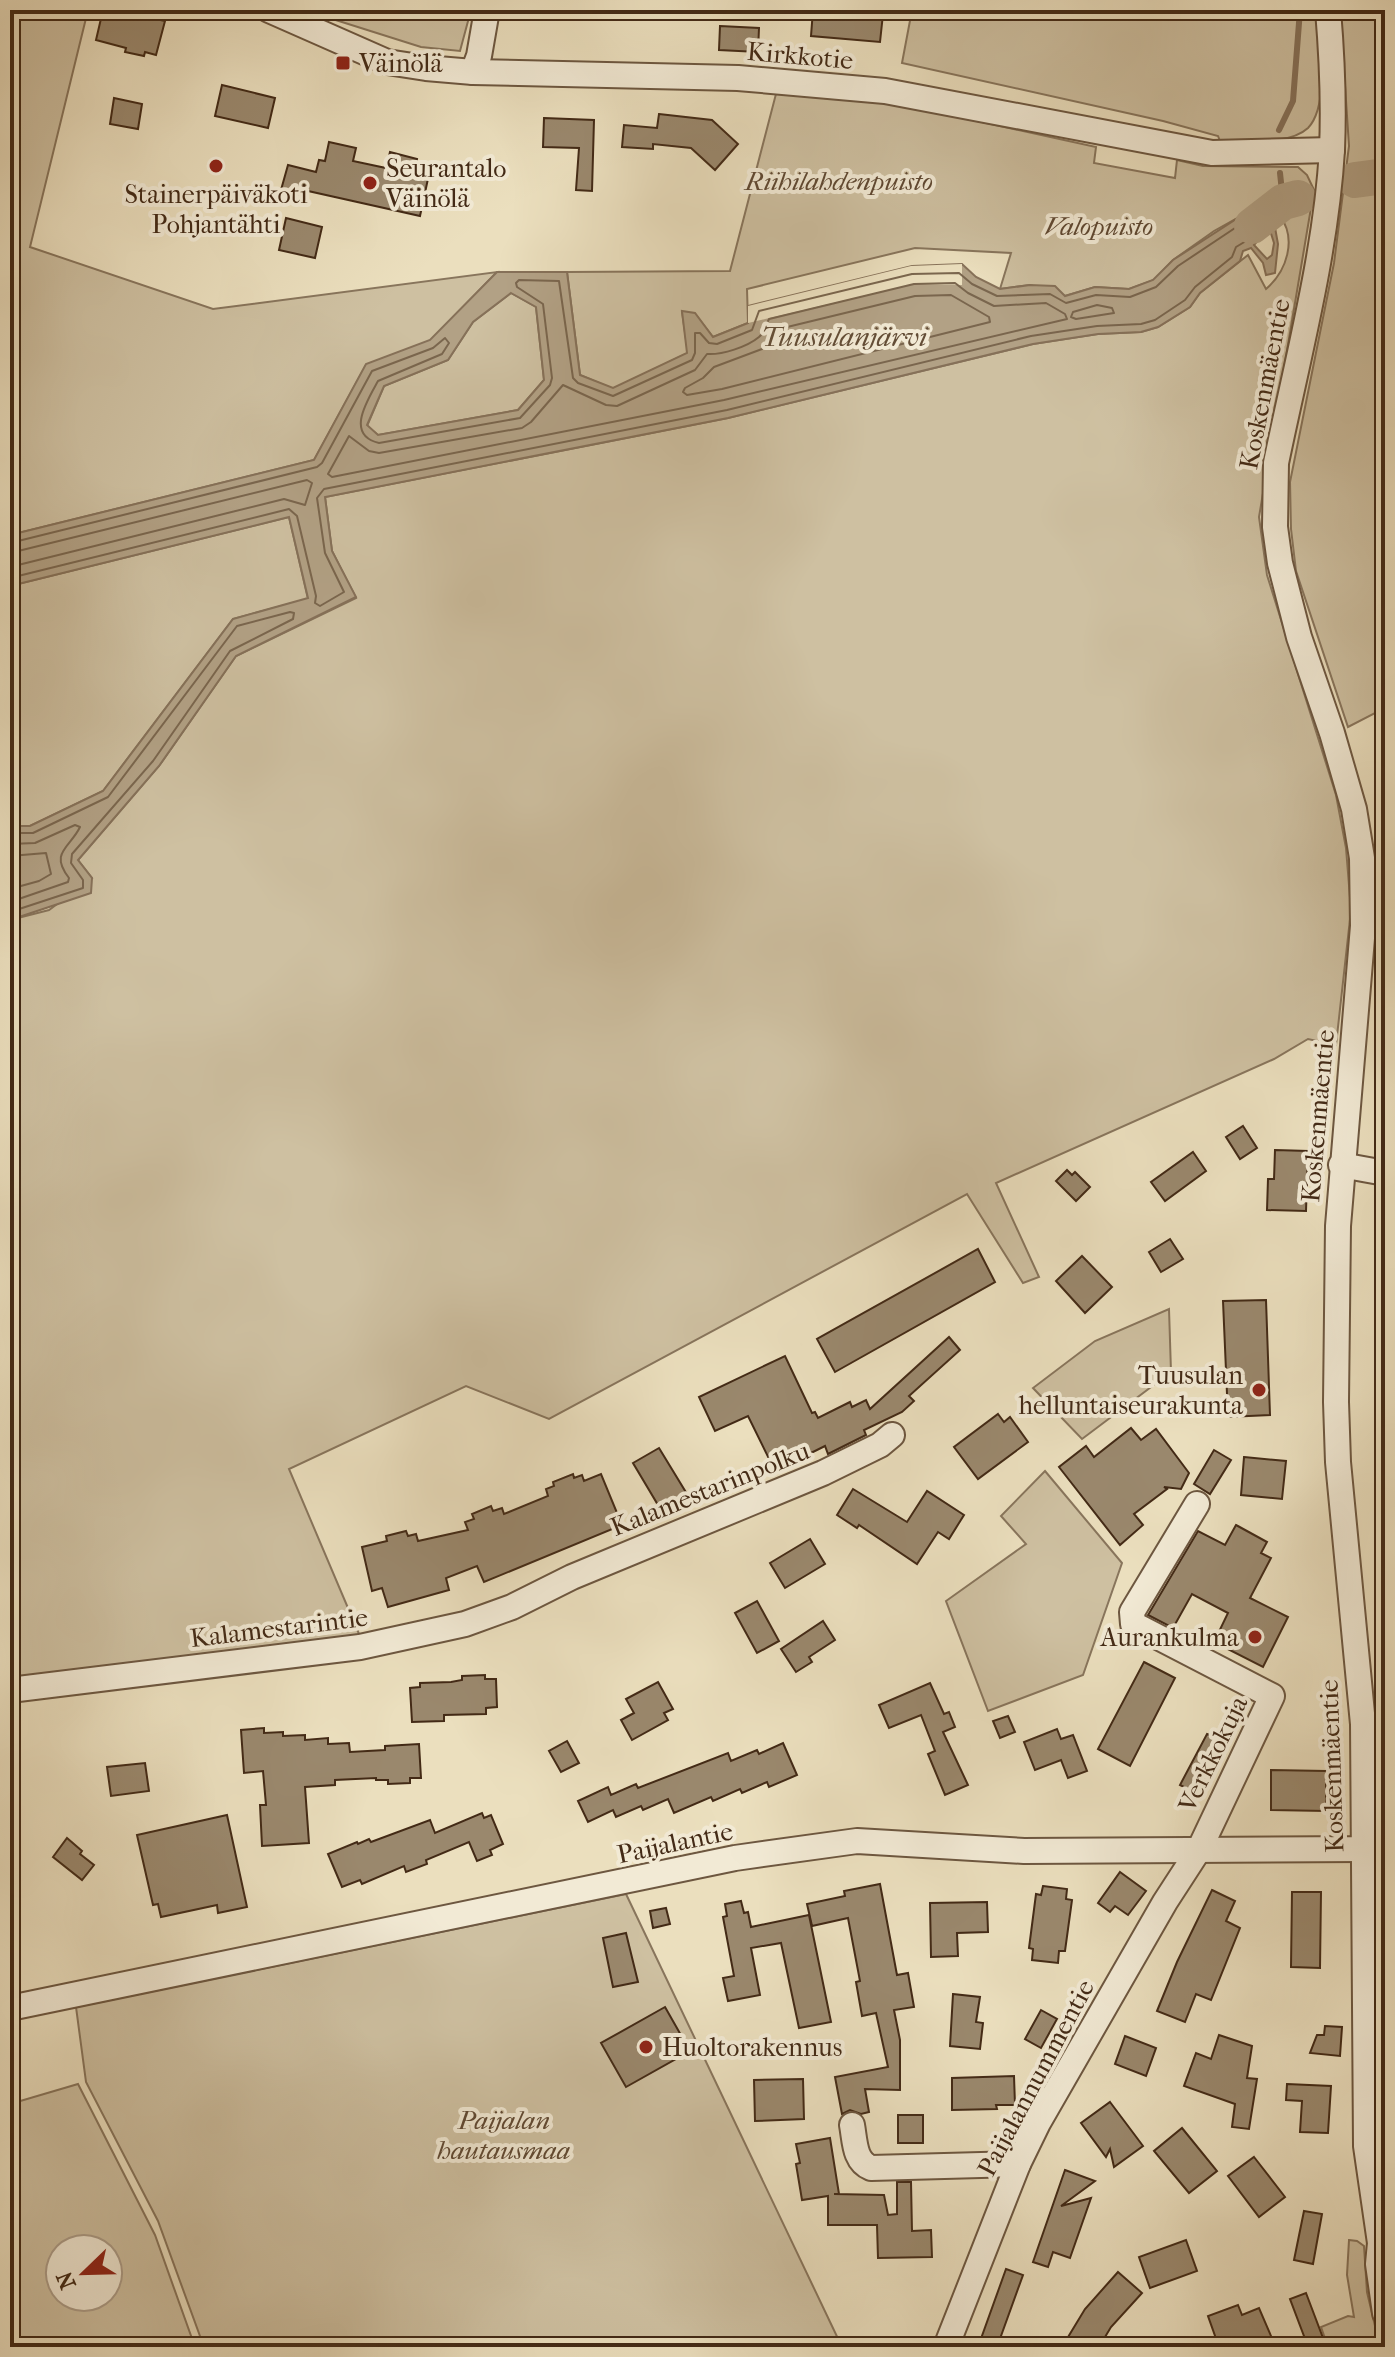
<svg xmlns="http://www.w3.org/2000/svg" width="1395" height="2357" font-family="'IM FELL French Canon',serif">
<rect width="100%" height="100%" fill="#ebdfbe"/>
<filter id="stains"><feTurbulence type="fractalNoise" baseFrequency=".0025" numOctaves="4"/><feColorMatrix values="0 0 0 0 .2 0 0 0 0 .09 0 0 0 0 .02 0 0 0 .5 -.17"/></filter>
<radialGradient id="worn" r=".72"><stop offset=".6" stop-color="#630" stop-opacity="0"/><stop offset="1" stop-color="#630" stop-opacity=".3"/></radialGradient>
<g fill="#cec0a1" stroke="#88755c" stroke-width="2" fill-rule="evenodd">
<polygon points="10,10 88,10 30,247 213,309 497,272 430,341 366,365 314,460 10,535"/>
<polygon points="304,10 471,10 460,51 421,47"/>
<path d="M912 10H974L1011 18 1013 10H1318C1320 40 1330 105 1308 128 1291 144 1250 142 1228 143L1220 141 1218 136 1163 121 902 63Z"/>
<polygon points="1340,10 1385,10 1385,708 1348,727 1296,571 1291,529 1290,482 1334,263 1349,146"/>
<path d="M777 90 881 100 1096 147 1094 163 1175 178 1177 160 1203 166 1298 167 1307 175 1314 190 1259 517 1267 575 1336 795 1346 848 1351 910 1336 1045 1308 1039 1274 1059 996 1183 1039 1277 1023 1283 967 1194 549 1419 466 1386 289 1469 362 1641 10 1681V920L49 910 92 878 78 860 159 766 236 656 356 598 332 551 325 497 728 418 1033 344 1098 334 1141 332 1158 327 1190 307 1200 293 1248 255 1266 289C1287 271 1297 239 1280 216L1297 201 1294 191 1282 193 1214 231 1173 260 1154 280 1129 289 1095 287 1065 296 1030 285 1000 289 1011 253 915 248 747 289 748 323 713 337 695 314 682 312 688 353 613 389 580 375 567 272 730 271Z"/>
<polygon points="511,293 536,307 544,380 518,410 378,435 367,426 384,386 448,360 473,322"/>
<polygon points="289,517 308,599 233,619 103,791 30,826 10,826 10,586"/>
<polygon points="1169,1309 1171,1372 1082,1439 1033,1388 1095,1341"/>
<polygon points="1045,1471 1122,1563 1083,1675 988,1711 946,1601 1026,1544 1001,1516"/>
<polygon points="626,1894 842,2347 204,2347 158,2221 86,2082 76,2007"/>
<path d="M78 2084 155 2235 195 2347H10V2104ZM60 2249H108V2297H60Z"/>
<polygon points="1349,2240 1357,2241 1364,2246 1367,2292 1380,2347 1328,2347 1321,2327 1348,2316 1354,2317 1347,2275"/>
</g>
<path fill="#b2a185" stroke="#867159" stroke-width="2" fill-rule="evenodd" d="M1294 191 1298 195 1297 201 1274 222 1278 244 1275 273 1266 275 1263 263 1251 248 1243 251 1240 261 1200 293 1190 307 1158 327 1141 332 1098 334 1033 344 728 418 325 497 332 551 356 597 236 656 159 766 78 860 92 878 91 893 10 920V826H30L103 791 233 619 308 598 289 517 10 586V535L314 460 366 364 430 340 497 272H567L580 375 613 388 687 353 682 311 695 313 713 337 748 323V306L912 266 962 264 976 277 1000 289 1030 285 1055 286 1065 296 1095 287 1129 289 1153 280 1173 260 1244 214 1260 238 1254 245 1267 259 1272 255 1274 243 1269 227 1262 231 1248 211 1282 193ZM511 293 536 307 544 380 518 410 378 435 367 425 384 386 448 360 473 322Z"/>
<polygon fill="#ebdfbe" points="962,264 962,285 914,284 748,323 748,306 911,266"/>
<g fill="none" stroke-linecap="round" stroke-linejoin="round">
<g stroke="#7a664e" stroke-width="2">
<path d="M955 283 968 293 994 306 1046 303 1065 314 1067 319 724 400 332 477 328 474 349 436 369 451 379 453 522 428 531 422 563 385 606 405 617 406 695 370 707 354C722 355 747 347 759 337 764 333 766 325 769 319L914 284Z"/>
<polygon points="951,295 989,317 990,322 722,389 687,395 683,392 685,388 703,378 714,367 762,349 779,329 915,296"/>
<polygon points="1097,305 1112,308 1114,313 1076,319 1071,317 1073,312"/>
<path d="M10 543 317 467 322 463 372 371 433 348 445 338 449 343 442 354 378 381C367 401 345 435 379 443L520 418 550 385 552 378 543 304 517 287 516 283 519 280 559 281 573 378 578 383 613 396 692 360 695 353V333H700L709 343 717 344 752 330 759 311 912 274 959 273 972 284 997 296 1050 294 1066 303 1096 295 1130 297 1156 287 1178 266 1238 226 1242 227 1248 235 1246 241 1236 247 1232 257 1195 287 1185 300 1155 320 1141 324 1097 326 1031 336 727 410 324 489 317 498 325 553 344 592 320 606 315 603 316 596 297 516 289 509 10 578"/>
<polyline points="10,553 307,480 312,483 305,505 284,499 10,567"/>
<polyline points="10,833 33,833 108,797 237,626 290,612 294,613 293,619 230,651 153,761 72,854 71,863 83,880 83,888 10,912"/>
<path d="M10 844 35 843 75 825 80 827C70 848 49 852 69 878L68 882 10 902"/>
<polyline points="10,856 46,853 51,874 39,881 10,889"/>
</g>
<g stroke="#867159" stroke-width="6">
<polyline points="1279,130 1293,101 1300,10"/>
<polyline points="1280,173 1283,201"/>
</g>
<g stroke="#b2a185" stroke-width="36">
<polyline points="1355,180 1385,176"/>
<polyline points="1252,226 1283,202 1298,198"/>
</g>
</g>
<g fill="#9a886d" stroke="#432a16" stroke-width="2">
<polygon points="103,10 117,10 165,21 156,55 145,52 144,56 125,52 126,48 96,40"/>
<polygon points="813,10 883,14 880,42 811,36"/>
<polygon points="720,26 759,28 758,52 719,50"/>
<polygon points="222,85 275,98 268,128 215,116"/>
<polygon points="114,98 142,104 138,129 110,124"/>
<polygon points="659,114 712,120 738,144 715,170 691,148 653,144 653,149 622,147 624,125 657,128"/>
<polygon points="544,118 594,120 592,191 576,190 579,148 543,147"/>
<polygon points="329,142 356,148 353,161 386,168 390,152 417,159 415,171 429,174 420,216 299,189 296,202 279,197 288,165 316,172 319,160 325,161"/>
<polygon points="286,218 322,227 315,258 279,250"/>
<polygon points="1243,1126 1257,1148 1240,1159 1226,1137"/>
<polygon points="1275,1150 1308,1151 1306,1211 1267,1210 1268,1179 1274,1179"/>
<polygon points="1193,1152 1206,1171 1165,1201 1151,1182"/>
<polygon points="1067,1170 1072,1175 1075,1172 1090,1187 1076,1201 1056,1181"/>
<polygon points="1170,1239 1183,1259 1161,1272 1149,1252"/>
<polygon points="978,1249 995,1282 835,1372 817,1339"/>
<polygon points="1082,1256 1112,1287 1085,1313 1056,1281"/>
<polygon points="1266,1300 1270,1415 1228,1417 1223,1301"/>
<polygon points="949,1337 960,1350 909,1396 914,1401 902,1412 864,1430 866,1435 828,1454 825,1446 775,1471 748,1416 715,1431 699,1397 785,1356 812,1413 815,1412 818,1418 850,1402 852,1407 866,1400 870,1409"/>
<polygon points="998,1414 1004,1422 1010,1417 1028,1442 978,1479 954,1447"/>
<polygon points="1131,1428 1141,1440 1156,1429 1189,1473 1181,1489 1164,1487 1167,1489 1134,1514 1143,1525 1120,1545 1059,1467 1086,1446 1094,1457"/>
<polygon points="659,1448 687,1494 661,1510 633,1463"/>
<polygon points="1214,1450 1231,1460 1210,1494 1194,1484"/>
<polygon points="1244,1457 1286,1461 1282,1499 1241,1495"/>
<polygon points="573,1474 574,1478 582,1475 584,1481 601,1474 622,1525 484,1582 477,1566 446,1578 449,1590 388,1607 382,1588 372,1591 362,1547 387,1541 386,1536 406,1531 408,1536 416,1534 418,1541 468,1530 465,1522 474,1519 472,1514 491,1506 493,1511 502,1508 504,1514 548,1496 546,1489 554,1486 553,1482"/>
<polygon points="853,1489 907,1522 927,1491 964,1515 949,1539 938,1532 917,1564 859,1525 857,1528 837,1515"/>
<polygon points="1236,1525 1267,1542 1261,1553 1271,1558 1250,1598 1288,1617 1263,1667 1214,1642 1228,1613 1192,1594 1173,1628 1148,1615 1198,1531 1225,1545"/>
<polygon points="810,1539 825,1564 785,1588 770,1563"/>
<polygon points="757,1601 779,1641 757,1653 735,1613"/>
<polygon points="823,1621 835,1640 809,1657 812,1662 796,1672 781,1649"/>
<polygon points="1144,1662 1175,1678 1130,1766 1098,1749"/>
<polygon points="485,1675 485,1679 496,1679 497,1707 486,1708 486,1714 444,1715 444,1721 412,1722 410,1688 420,1687 420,1683 451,1682 462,1680 462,1676"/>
<polygon points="658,1682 673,1709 664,1713 668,1720 632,1740 621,1720 634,1713 626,1699"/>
<polygon points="930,1683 944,1714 949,1712 955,1727 943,1732 968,1785 945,1795 928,1754 935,1751 921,1715 889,1728 879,1705"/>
<polygon points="1008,1716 1015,1732 1000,1738 993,1721"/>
<polygon points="264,1728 264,1733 283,1732 283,1736 305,1735 305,1740 328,1738 328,1744 349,1743 350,1752 385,1750 385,1746 419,1744 421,1778 410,1778 410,1783 388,1784 388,1780 376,1780 376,1778 335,1780 335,1785 305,1787 309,1843 262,1846 260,1805 266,1805 263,1771 244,1773 241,1730"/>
<polygon points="1057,1729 1061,1739 1073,1735 1087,1771 1068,1778 1061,1760 1035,1770 1024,1742"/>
<polygon points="1207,1734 1223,1742 1196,1793 1180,1785"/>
<polygon points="567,1741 579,1763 561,1772 549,1751"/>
<polygon points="783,1743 797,1775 769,1787 767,1782 742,1793 740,1789 713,1801 711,1797 674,1813 668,1799 643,1810 641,1806 616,1817 613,1810 588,1822 578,1801 608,1787 611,1795 636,1784 638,1788 728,1753 731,1761 757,1750 759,1754"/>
<polygon points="145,1763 149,1791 111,1796 107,1767"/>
<polygon points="1271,1770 1326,1771 1326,1811 1271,1810"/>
<polygon points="482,1813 484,1818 491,1815 503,1844 490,1850 492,1855 477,1861 469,1842 426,1860 427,1864 406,1872 404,1866 362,1884 360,1880 342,1887 328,1854 357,1842 358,1844 369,1839 371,1842 430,1820 435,1833"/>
<polygon points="227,1815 247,1907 218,1913 217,1905 161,1917 158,1904 153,1905 137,1835"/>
<polygon points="67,1838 82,1851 80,1854 94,1865 82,1880 53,1857"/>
<polygon points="1120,1872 1146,1891 1128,1915 1115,1906 1110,1912 1098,1903"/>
<polygon points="880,1884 897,1975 908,1973 914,2007 894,2010 900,2040 900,2090 865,2089 869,2112 861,2114 850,2110 842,2114 835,2077 888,2067 876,2013 862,2016 856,1982 860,1981 848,1918 812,1926 807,1904 845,1896 844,1891"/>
<polygon points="1043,1886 1067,1889 1066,1899 1072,1900 1065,1951 1059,1951 1058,1963 1032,1960 1033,1949 1029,1948 1036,1894 1041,1895"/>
<polygon points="1212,1890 1235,1901 1226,1921 1240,1928 1211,2000 1196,1994 1185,2022 1157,2011 1177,1962"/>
<polygon points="1292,1892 1321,1892 1320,1968 1291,1967"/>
<polygon points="741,1901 744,1913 748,1912 751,1927 809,1915 831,2022 799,2028 781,1943 751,1948 760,1995 728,2001 723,1978 734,1976 723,1917 727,1916 725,1904"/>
<polygon points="987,1902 988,1932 957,1933 958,1956 931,1957 930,1903"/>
<polygon points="666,1908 670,1924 653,1928 650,1911"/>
<polygon points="626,1933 638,1982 613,1987 603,1938"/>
<polygon points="953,1994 980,1997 976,2022 983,2023 980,2049 950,2046"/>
<polygon points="665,2007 690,2051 626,2087 601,2043"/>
<polygon points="1041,2010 1057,2019 1041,2048 1025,2039"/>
<polygon points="1325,2026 1342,2027 1340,2056 1310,2053 1317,2035 1324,2035"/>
<polygon points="1219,2035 1252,2046 1247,2078 1257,2079 1249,2129 1232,2127 1235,2104 1184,2086 1196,2053 1211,2059"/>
<polygon points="1125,2036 1156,2048 1146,2076 1115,2064"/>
<polygon points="1014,2076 1015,2105 996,2105 997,2109 952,2110 952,2078"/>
<polygon points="803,2079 804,2119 755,2121 754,2080"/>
<polygon points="1287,2084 1331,2086 1328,2133 1300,2132 1302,2101 1286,2100"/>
<polygon points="1110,2102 1143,2146 1114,2167 1110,2149 1106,2157 1081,2123"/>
<rect x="898" y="2115" width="25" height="28"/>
<polygon points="1182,2128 1217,2171 1189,2193 1154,2151"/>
<polygon points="830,2138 839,2194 834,2194 884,2195 888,2215 897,2214 897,2182 911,2182 912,2231 931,2230 932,2257 878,2258 877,2225 828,2225 828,2196 802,2200 796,2164 800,2163 796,2144"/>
<polygon points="1254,2157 1285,2197 1259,2217 1228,2176"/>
<polygon points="1065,2170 1095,2181 1061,2206 1091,2198 1070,2258 1053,2252 1048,2267 1033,2262"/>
<polygon points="1304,2211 1322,2214 1313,2264 1294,2260"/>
<polygon points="1186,2240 1197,2271 1150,2288 1139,2257"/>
<polygon points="1006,2269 1023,2275 997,2347 978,2347"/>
<polygon points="1118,2272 1142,2293 1111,2327 1099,2347 1062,2347 1085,2309"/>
<polygon points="1306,2293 1323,2338 1307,2344 1290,2299"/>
<polygon points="1238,2305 1242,2315 1259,2308 1274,2343 1265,2347 1219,2347 1208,2316"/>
</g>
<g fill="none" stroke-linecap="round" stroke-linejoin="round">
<defs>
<g id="minor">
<polyline points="269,10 387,62 426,68 473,72 738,78 885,91 1212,153 1332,150"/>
<path d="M1328 10C1332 57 1334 103 1332 150 1326 254 1297 361 1276 463L1275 527 1280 563 1299 637 1332 733 1354 809 1362 858 1363 926 1338 1226 1336 1402 1338 1462 1363 1724 1366 2146 1380 2243 1378 2264 1385 2313"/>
<polyline points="473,72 479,56 487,10"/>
<polyline points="1341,1165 1385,1173"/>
<polyline points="10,1690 360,1647 465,1624 512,1607 572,1577 823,1473 880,1445 892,1435"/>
<polyline points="10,2008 735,1858 857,1841 1024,1851 1363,1849 1385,1843"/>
<path d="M852 2125C855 2141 854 2161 871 2168L1018 2164"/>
<polyline points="946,2347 1018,2164 1038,2123 1165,1902 1200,1848 1272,1696 1133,1624 1132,1612 1197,1504"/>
</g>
</defs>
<use href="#minor" stroke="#6d5740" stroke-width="28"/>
<use href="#minor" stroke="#f2ead5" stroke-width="24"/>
</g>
<g fill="#8f2418" stroke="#f2ead5" stroke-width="3">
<rect x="335" y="55" width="16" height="16" rx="4"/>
<circle cx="216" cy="166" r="8"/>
<circle cx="370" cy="183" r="8"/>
<circle cx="1259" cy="1390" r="8"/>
<circle cx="1255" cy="1637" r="8"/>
<circle cx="646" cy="2047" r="8"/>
</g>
<g text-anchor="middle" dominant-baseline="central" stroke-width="8" stroke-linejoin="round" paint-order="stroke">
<g font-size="26" fill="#432a16" stroke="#f2ead5">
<text transform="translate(800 56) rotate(5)">Kirkkotie</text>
<text transform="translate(1265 384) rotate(-79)">Koskenmäentie</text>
<text transform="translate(1318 1116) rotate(-85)">Koskenmäentie</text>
<text transform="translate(710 1489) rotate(-22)">Kalamestarinpolku</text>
<text transform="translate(279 1628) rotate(-7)">Kalamestarintie</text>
<text transform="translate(1213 1754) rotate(-64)">Verkkokuja</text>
<text transform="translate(1332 1766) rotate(-92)">Koskenmäentie</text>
<text transform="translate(675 1843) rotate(-12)">Paijalantie</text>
<text transform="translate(1036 2078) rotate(-62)">Paijalannummentie</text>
</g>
<g font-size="26" fill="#432a16" stroke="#f2ead5" text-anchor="start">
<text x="359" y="63">Väinölä</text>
<text x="386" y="168">Seurantalo<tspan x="386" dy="30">Väinölä</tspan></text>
<text x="216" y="194" text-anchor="middle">Stainerpäiväkoti<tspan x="216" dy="30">Pohjantähti</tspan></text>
<text x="1243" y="1375" text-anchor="end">Tuusulan<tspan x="1243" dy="30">helluntaiseurakunta</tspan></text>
<text x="1239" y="1637" text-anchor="end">Aurankulma</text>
<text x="662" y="2047">Huoltorakennus</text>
</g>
<g font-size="26" font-style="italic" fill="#5f4832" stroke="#f2ead5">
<text x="839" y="181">Riihilahdenpuisto</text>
<text x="1099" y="226">Valopuisto</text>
<text x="504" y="2120">Paijalan<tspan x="504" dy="30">hautausmaa</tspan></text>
</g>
<g font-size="28" font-style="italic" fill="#644e37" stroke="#f2ead5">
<text x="844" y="336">Tuusulanjärvi</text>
</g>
</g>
<rect width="1395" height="2357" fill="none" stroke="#ebdfbe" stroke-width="40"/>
<rect x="12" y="12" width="1371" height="2333" fill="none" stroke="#432a16" stroke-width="4"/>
<rect x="20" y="20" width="1355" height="2317" fill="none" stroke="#432a16" stroke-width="2"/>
<g transform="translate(84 2273) rotate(247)"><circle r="38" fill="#f2ead5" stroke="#ac9d89" stroke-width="2"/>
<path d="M0-6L14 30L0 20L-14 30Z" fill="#8f2418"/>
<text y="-12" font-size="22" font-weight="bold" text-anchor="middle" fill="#432a16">N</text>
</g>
<rect width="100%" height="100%" filter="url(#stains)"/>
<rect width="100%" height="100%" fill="url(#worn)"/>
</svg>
